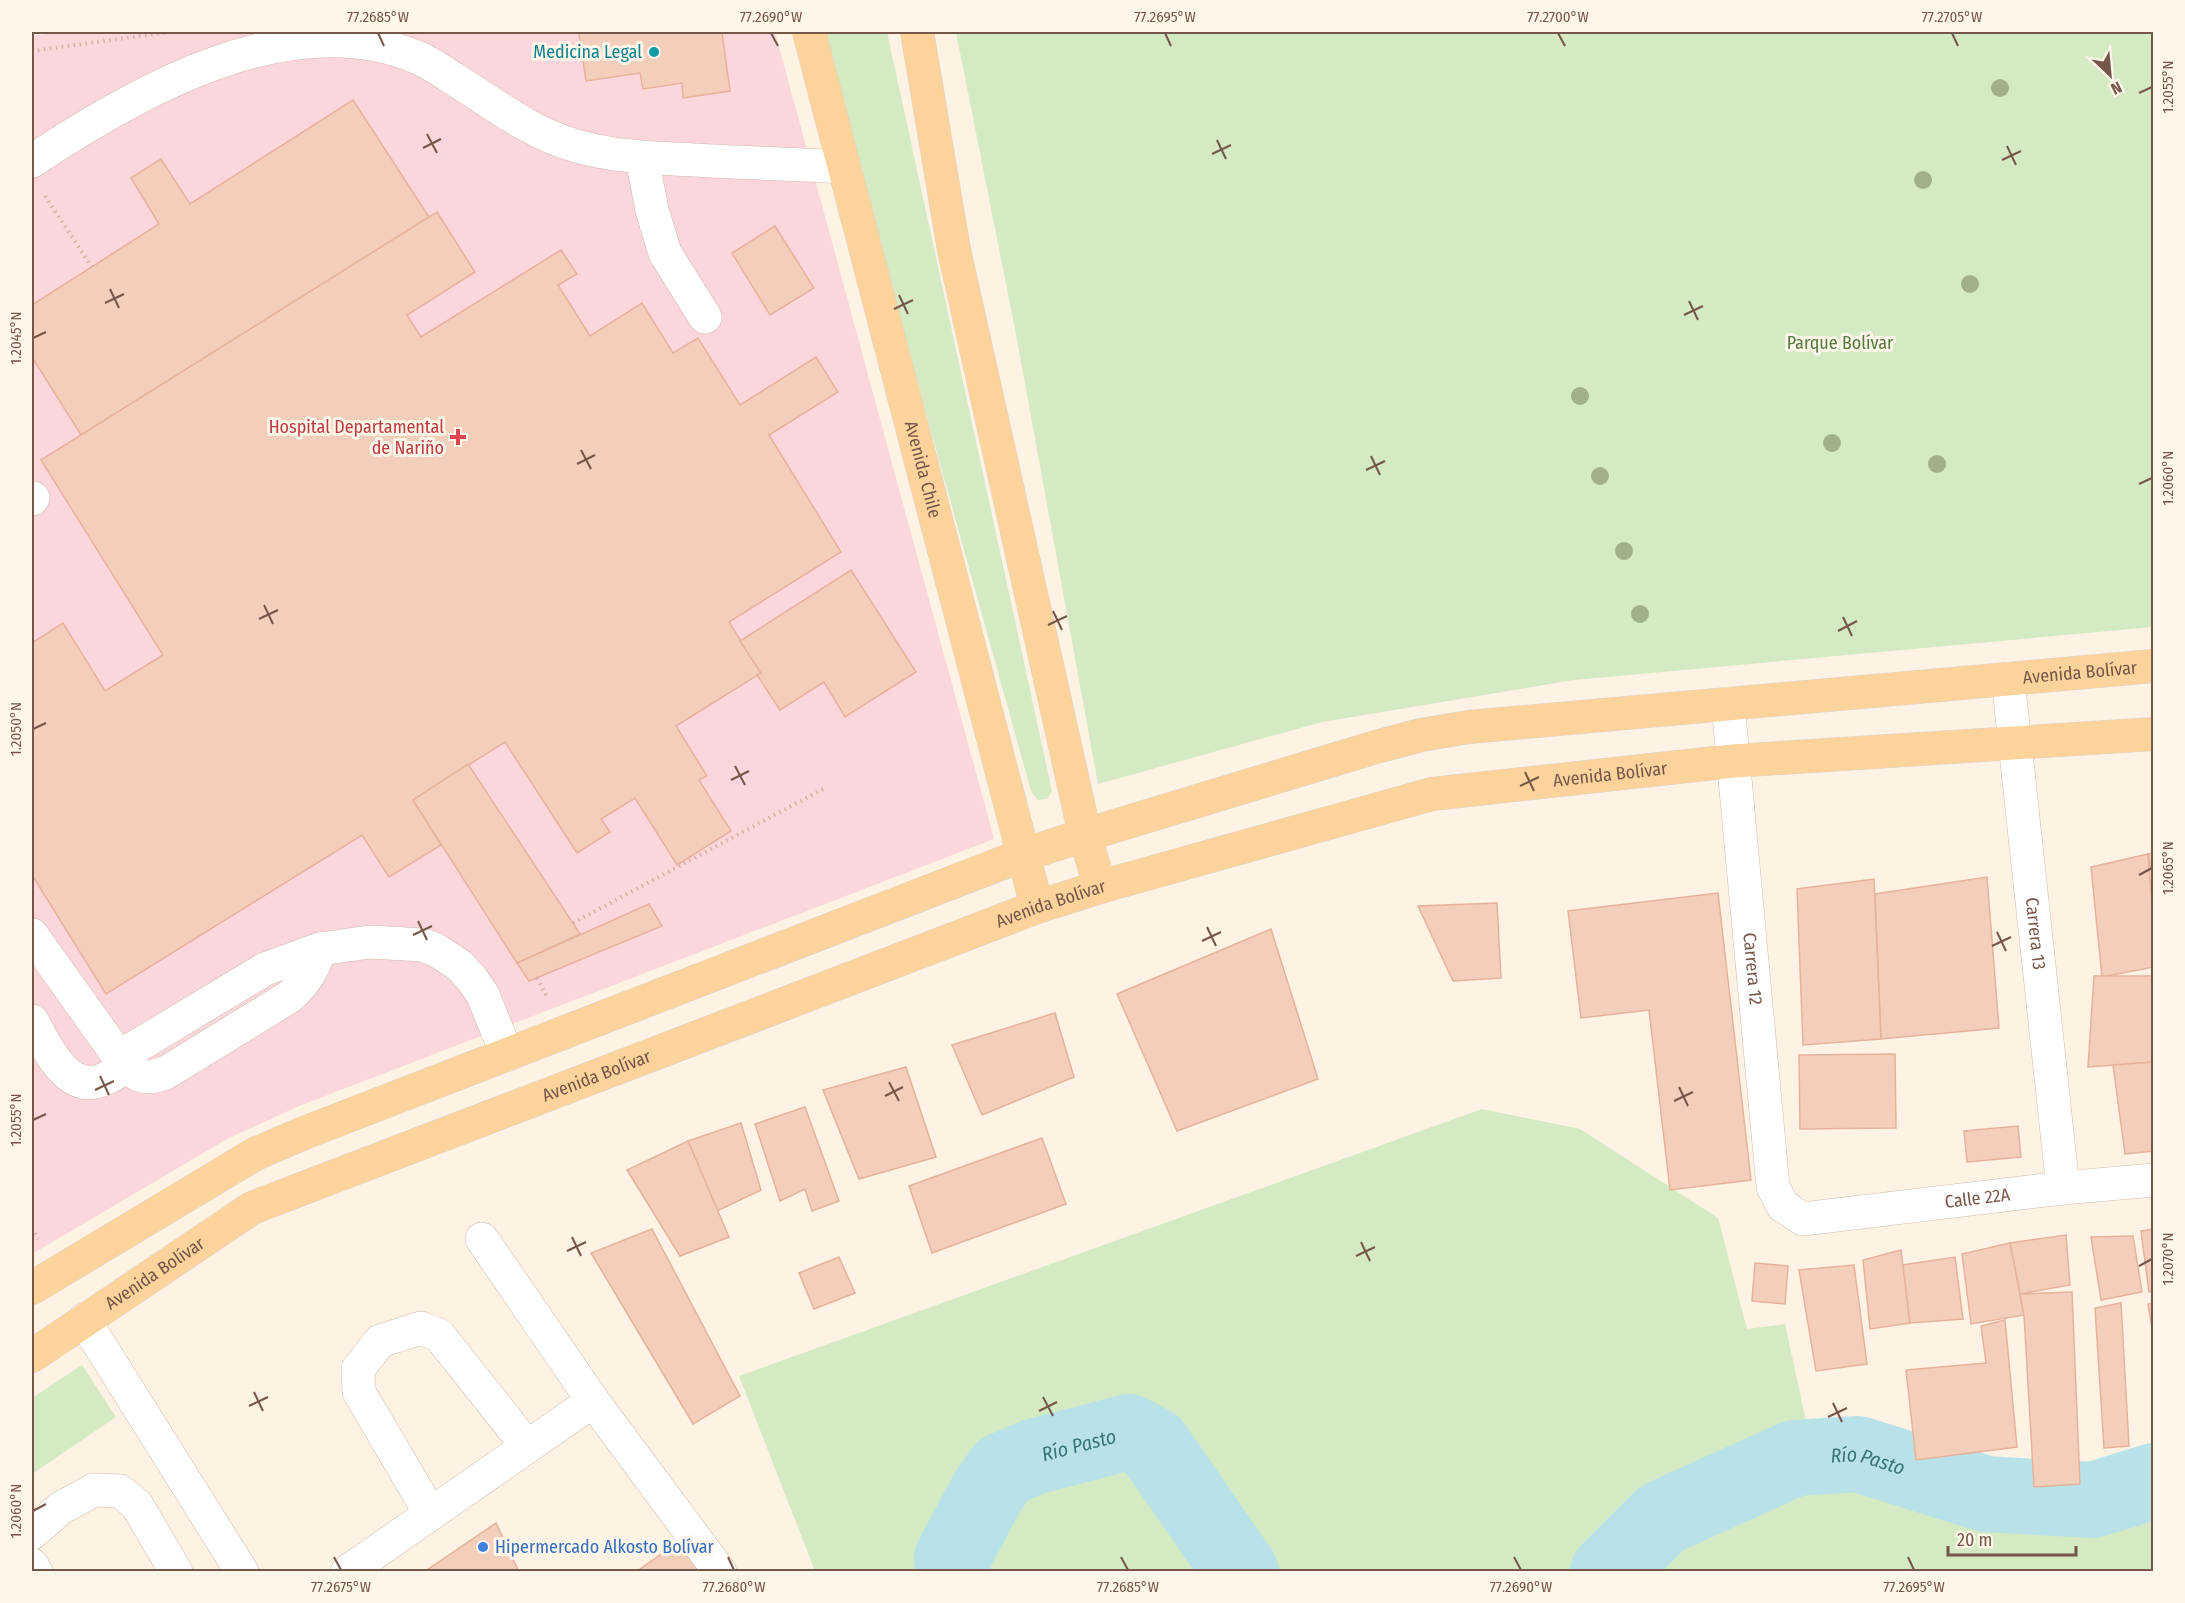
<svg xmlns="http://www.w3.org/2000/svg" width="2185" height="1603" font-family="'Fira Sans Condensed',sans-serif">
<rect width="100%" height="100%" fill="#fdf2e3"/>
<polygon fill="#fbd6dd" points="62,32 775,32 994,839 299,1106 227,1139 32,1254 32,36"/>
<g fill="#d4eac2">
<polygon points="820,32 887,32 1052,791 1047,799 1038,800 1031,791"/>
<polygon points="956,32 2153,32 2153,627 1574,680 1322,722 1098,784 1015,329"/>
<polygon points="1482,1109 1580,1129 1718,1218 1747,1329 1785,1324 1808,1430 1721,1476 1633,1529 1591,1571 1253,1571 1174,1452 1130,1423 994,1464 951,1533 943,1571 815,1571 739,1376"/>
<polygon points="82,1365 116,1417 32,1474 32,1398"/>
<polygon points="1139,1440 1235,1571 975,1571 975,1550 1020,1477"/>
<polygon points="1852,1464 1983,1511 2089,1515 2153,1497 2153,1571 1622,1571 1669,1523 1797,1467"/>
</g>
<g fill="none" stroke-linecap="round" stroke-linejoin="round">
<g stroke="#b8e2e7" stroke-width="76">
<path id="s1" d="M953 1572 952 1558 988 1491 1003 1470 1033 1457 1129 1432 1153 1445 1241 1572"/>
<path id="s2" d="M1608 1572 1662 1518 1795 1458 1858 1454 1986 1494 2093 1500 2154 1481"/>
</g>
</g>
<g fill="#f3ceba" stroke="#e5b39b" stroke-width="1.5">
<polygon points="579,32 722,32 730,91 683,98 682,83 643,89 640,73 586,81"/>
<polygon points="353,100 429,217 81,435 32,357 32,305 159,224 131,178 161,159 190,204"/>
<polygon points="437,212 475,272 407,315 421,337 561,250 577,274 558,285 590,336 642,303 673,353 698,338 740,405 816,357 838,392 769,435 841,552 729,622 761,673 676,726 707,776 699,780 731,831 677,865 635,798 601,819 610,832 577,853 505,742 413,800 441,845 389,877 362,835 106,994 32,875 32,643 63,623 105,691 163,655 41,460"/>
<polygon points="775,226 814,288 770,315 732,253"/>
<polygon points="851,570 916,672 845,717 824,682 780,710 757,675 761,673 740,641"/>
<polygon points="468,764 580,934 517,963 413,800"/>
<polygon points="2154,853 2154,884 2148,854"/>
<polygon points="2148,854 2154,926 2154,967 2102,977 2091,867"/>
<polygon points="1987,877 1999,1028 1881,1039 1875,894"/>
<polygon points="1874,879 1881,1039 1803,1045 1797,889"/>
<polygon points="1718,893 1751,1180 1670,1190 1649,1010 1581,1018 1568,911"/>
<polygon points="1497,903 1501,978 1453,981 1418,906"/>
<polygon points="649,904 662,926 529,981 517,963"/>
<polygon points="1271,929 1318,1079 1177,1131 1117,994"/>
<polygon points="2094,976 2154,976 2154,1062 2088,1067"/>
<polygon points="1055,1013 1074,1077 982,1115 952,1045"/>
<polygon points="1895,1054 1896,1128 1800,1129 1799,1055"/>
<polygon points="2154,1062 2154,1151 2125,1154 2113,1065"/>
<polygon points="906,1067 936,1157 859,1179 823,1090"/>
<polygon points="805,1107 839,1201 812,1211 805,1189 780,1201 755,1124"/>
<polygon points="741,1123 761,1190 717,1211 688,1141"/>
<polygon points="2018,1126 2021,1157 1967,1162 1964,1131"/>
<polygon points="1042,1138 1066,1204 932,1253 909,1186"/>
<polygon points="688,1141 729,1237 680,1256 627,1170"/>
<polygon points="652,1229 740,1396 693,1424 591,1253"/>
<polygon points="2154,1229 2154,1292 2149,1292 2141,1231"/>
<polygon points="2066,1235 2070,1285 2020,1294 2010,1243"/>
<polygon points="2133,1236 2142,1292 2101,1300 2091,1237"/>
<polygon points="2010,1243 2024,1315 1971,1324 1962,1254"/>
<polygon points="1901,1250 1910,1323 1870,1329 1863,1260"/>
<polygon points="839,1257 855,1293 814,1309 799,1273"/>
<polygon points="1955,1257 1963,1319 1910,1323 1903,1265"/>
<polygon points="1755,1263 1788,1266 1785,1304 1752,1301"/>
<polygon points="1854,1265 1867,1364 1816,1371 1799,1270"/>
<polygon points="2072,1292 2080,1484 2034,1487 2024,1315 2020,1294"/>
<polygon points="2121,1303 2129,1446 2104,1448 2095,1308"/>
<polygon points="2154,1303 2154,1340 2148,1304"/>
<polygon points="2005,1320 2017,1447 1916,1460 1906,1370 1986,1363 1981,1326"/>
<polygon points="496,1523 519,1572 424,1572"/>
<polygon points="681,1540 702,1572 636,1572"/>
</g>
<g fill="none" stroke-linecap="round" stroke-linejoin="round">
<defs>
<g id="minor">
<polyline points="642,158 652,210 665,253 705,317"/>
<path d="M32 161C137 91 291 3 419 58 432 64 443 72 454 79 493 103 529 132 573 145 612 157 654 158 694 160 744 163 794 164 844 167"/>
<polyline points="32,499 33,498"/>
<path id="s3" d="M2008 679 2063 1188"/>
<path id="s4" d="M1728 704 1773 1187 1783 1206 1803 1219 2063 1188 2154 1180"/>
<polyline points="32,935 119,1057 265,969 320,949 370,942 423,945 436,950 459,965 472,979 483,995 507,1055"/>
<path d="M32 1021C45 1043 64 1089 96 1082 106 1080 117 1072 126 1067"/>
<path d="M119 1057C133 1076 144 1082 167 1072L289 997C306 983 313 969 320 949"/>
<polyline points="482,1239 593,1401"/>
<polyline points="84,1320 242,1572"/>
<polyline points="430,1513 359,1392 358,1369 380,1341 421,1328 439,1335 527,1446"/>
<polyline points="32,1533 61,1508 94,1490 120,1491 137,1505 176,1572"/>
<polyline points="32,1565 36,1572"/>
<polyline points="347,1572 593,1401 720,1572"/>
</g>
<g id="major">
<path id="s5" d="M809 32 1037 907"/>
<polyline points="917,32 954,250 1085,835 1100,887"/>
<path id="s6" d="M32 1288 255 1154 304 1133 1023 855 1085 835 1376 747 1421 735 1469 727 2154 666"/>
<path id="s7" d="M32 1356 252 1208 1037 907 1100 887 1432 794 1733 761 2154 734"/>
</g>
</defs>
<use href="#minor" stroke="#d0baad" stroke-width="34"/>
<use href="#major" stroke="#dbd3d0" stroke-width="34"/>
<g stroke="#d7b19e" stroke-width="4" stroke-dasharray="1.5 4.5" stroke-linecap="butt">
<polyline points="32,51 170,32"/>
<polyline points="45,196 92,267"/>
<polyline points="573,923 823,789"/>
<polyline points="537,978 548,999"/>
<polyline points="32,1228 38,1239"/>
</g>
<use href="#minor" stroke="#fff" stroke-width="33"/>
<use href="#major" stroke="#fcd39b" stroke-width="33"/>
</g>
<g fill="#a0b18a">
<circle cx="2000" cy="88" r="9"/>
<circle cx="1923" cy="180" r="9"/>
<circle cx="1970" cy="284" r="9"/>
<circle cx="1580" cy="396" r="9"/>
<circle cx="1832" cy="443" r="9"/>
<circle cx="1937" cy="464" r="9"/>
<circle cx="1600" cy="476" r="9"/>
<circle cx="1624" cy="551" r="9"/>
<circle cx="1640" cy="614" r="9"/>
</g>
<path fill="none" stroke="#755649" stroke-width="2" d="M378 33 384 46M771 33 778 46M1165 33 1171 46M1558 33 1565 46M1952 33 1958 46M2139 93 2152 87M427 134 437 153M1217 140 1226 159M2007 146 2016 165M423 148 441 139M1212 154 1231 145M2002 160 2021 151M110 289 119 308M899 295 908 314M1689 301 1698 320M105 303 124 294M894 309 913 300M1684 315 1703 306M33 338 46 332M581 450 591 469M1371 456 1380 475M577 464 595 455M1366 470 1385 461M2139 484 2152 478M264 605 273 624M1053 611 1062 630M1843 617 1852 636M259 619 278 610M1048 625 1067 616M1838 631 1857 621M33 729 46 723M735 766 745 785M1525 772 1534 791M731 780 749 771M1520 786 1539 777M2139 875 2152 868M418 921 427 940M1207 927 1216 946M1997 932 2006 951M413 935 432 926M1202 941 1221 932M1992 946 2011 937M100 1076 109 1095M889 1082 899 1101M1679 1087 1688 1106M95 1090 114 1081M885 1096 903 1087M1674 1101 1693 1092M33 1120 46 1114M572 1237 581 1256M1361 1242 1370 1261M567 1251 586 1242M1356 1256 1375 1247M2139 1266 2152 1259M254 1392 263 1411M1043 1397 1053 1416M1833 1403 1842 1422M249 1406 268 1397M1039 1411 1057 1402M1828 1417 1847 1408M33 1511 46 1504M334 1557 341 1570M728 1557 734 1570M1121 1557 1128 1570M1514 1557 1521 1570M1908 1557 1914 1570"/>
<circle fill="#0f9aa8" stroke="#fff6ea" stroke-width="2" cx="654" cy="52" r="6"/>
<path fill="#e0444e" stroke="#fff6ea" stroke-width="2" d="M455 428h6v6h6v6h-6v6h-6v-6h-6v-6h6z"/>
<circle fill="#3f7fe0" stroke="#fff6ea" stroke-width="2" cx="483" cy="1547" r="6"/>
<g text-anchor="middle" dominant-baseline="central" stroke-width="6" stroke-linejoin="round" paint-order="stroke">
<g font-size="18" fill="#0d838f" stroke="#fff6ea" text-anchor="end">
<text x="642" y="52">Medicina Legal</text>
</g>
<g font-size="18" fill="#547b41" stroke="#fff6ea">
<text x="1840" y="343">Parque Bolívar</text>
</g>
<g font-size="18" fill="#be3a42" stroke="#fff6ea" text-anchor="end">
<text x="444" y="427">Hospital Departamental<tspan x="444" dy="21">de Nariño</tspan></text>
</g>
<g font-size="18" fill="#755649" stroke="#fff6ea">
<text stroke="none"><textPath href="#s5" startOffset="452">Avenida Chile</textPath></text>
<text stroke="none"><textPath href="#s6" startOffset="2162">Avenida Bolívar</textPath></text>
<text stroke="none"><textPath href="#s7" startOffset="1696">Avenida Bolívar</textPath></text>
<text stroke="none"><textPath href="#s7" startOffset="1120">Avenida Bolívar</textPath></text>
<text stroke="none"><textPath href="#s3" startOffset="256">Carrera 13</textPath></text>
<text stroke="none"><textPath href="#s4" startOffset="266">Carrera 12</textPath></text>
<text stroke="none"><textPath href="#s7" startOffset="634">Avenida Bolívar</textPath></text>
<text stroke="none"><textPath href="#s4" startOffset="706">Calle 22A</textPath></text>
<text stroke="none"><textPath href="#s7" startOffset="148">Avenida Bolívar</textPath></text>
</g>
<g font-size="18" fill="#366cbe" stroke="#fff6ea" text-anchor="start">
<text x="495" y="1547">Hipermercado Alkosto Bolívar</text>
</g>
<g font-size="20" font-style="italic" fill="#3c747c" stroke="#fff6ea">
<text stroke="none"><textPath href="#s1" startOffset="196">Río Pasto</textPath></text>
<text stroke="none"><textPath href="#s2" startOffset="296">Río Pasto</textPath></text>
</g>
</g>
<rect width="2185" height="1603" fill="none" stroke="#fff6ea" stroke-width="66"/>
<g transform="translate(2110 75) rotate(154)" stroke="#fff6ea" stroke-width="4.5" paint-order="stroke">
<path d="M0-4.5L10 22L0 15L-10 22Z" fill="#755649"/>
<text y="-9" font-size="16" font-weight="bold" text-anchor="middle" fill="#755649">N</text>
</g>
<path d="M1948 1546v9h128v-9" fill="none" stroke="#755649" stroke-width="3"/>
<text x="1957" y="1546" font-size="18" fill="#755649" stroke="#fff6ea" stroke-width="4.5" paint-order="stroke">20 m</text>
<rect x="33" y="33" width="2119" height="1537" fill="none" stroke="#755649" stroke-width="2"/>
<g font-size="15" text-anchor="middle" fill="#755649">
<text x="378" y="22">77.2685°W</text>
<text x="771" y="22">77.2690°W</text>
<text x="1165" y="22">77.2695°W</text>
<text x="1558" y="22">77.2700°W</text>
<text x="1952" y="22">77.2705°W</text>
<text transform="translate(2168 87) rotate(-90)" y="5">1.2055°N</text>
<text transform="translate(16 338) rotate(-90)" y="5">1.2045°N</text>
<text transform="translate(2168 478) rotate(-90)" y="5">1.2060°N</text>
<text transform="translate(16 729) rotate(-90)" y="5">1.2050°N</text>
<text transform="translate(2168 868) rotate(-90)" y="5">1.2065°N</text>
<text transform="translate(16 1120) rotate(-90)" y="5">1.2055°N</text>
<text transform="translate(2168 1259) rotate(-90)" y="5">1.2070°N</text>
<text transform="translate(16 1511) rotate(-90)" y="5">1.2060°N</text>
<text x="341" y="1592">77.2675°W</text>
<text x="734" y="1592">77.2680°W</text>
<text x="1128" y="1592">77.2685°W</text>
<text x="1521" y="1592">77.2690°W</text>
<text x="1914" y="1592">77.2695°W</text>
</g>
</svg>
